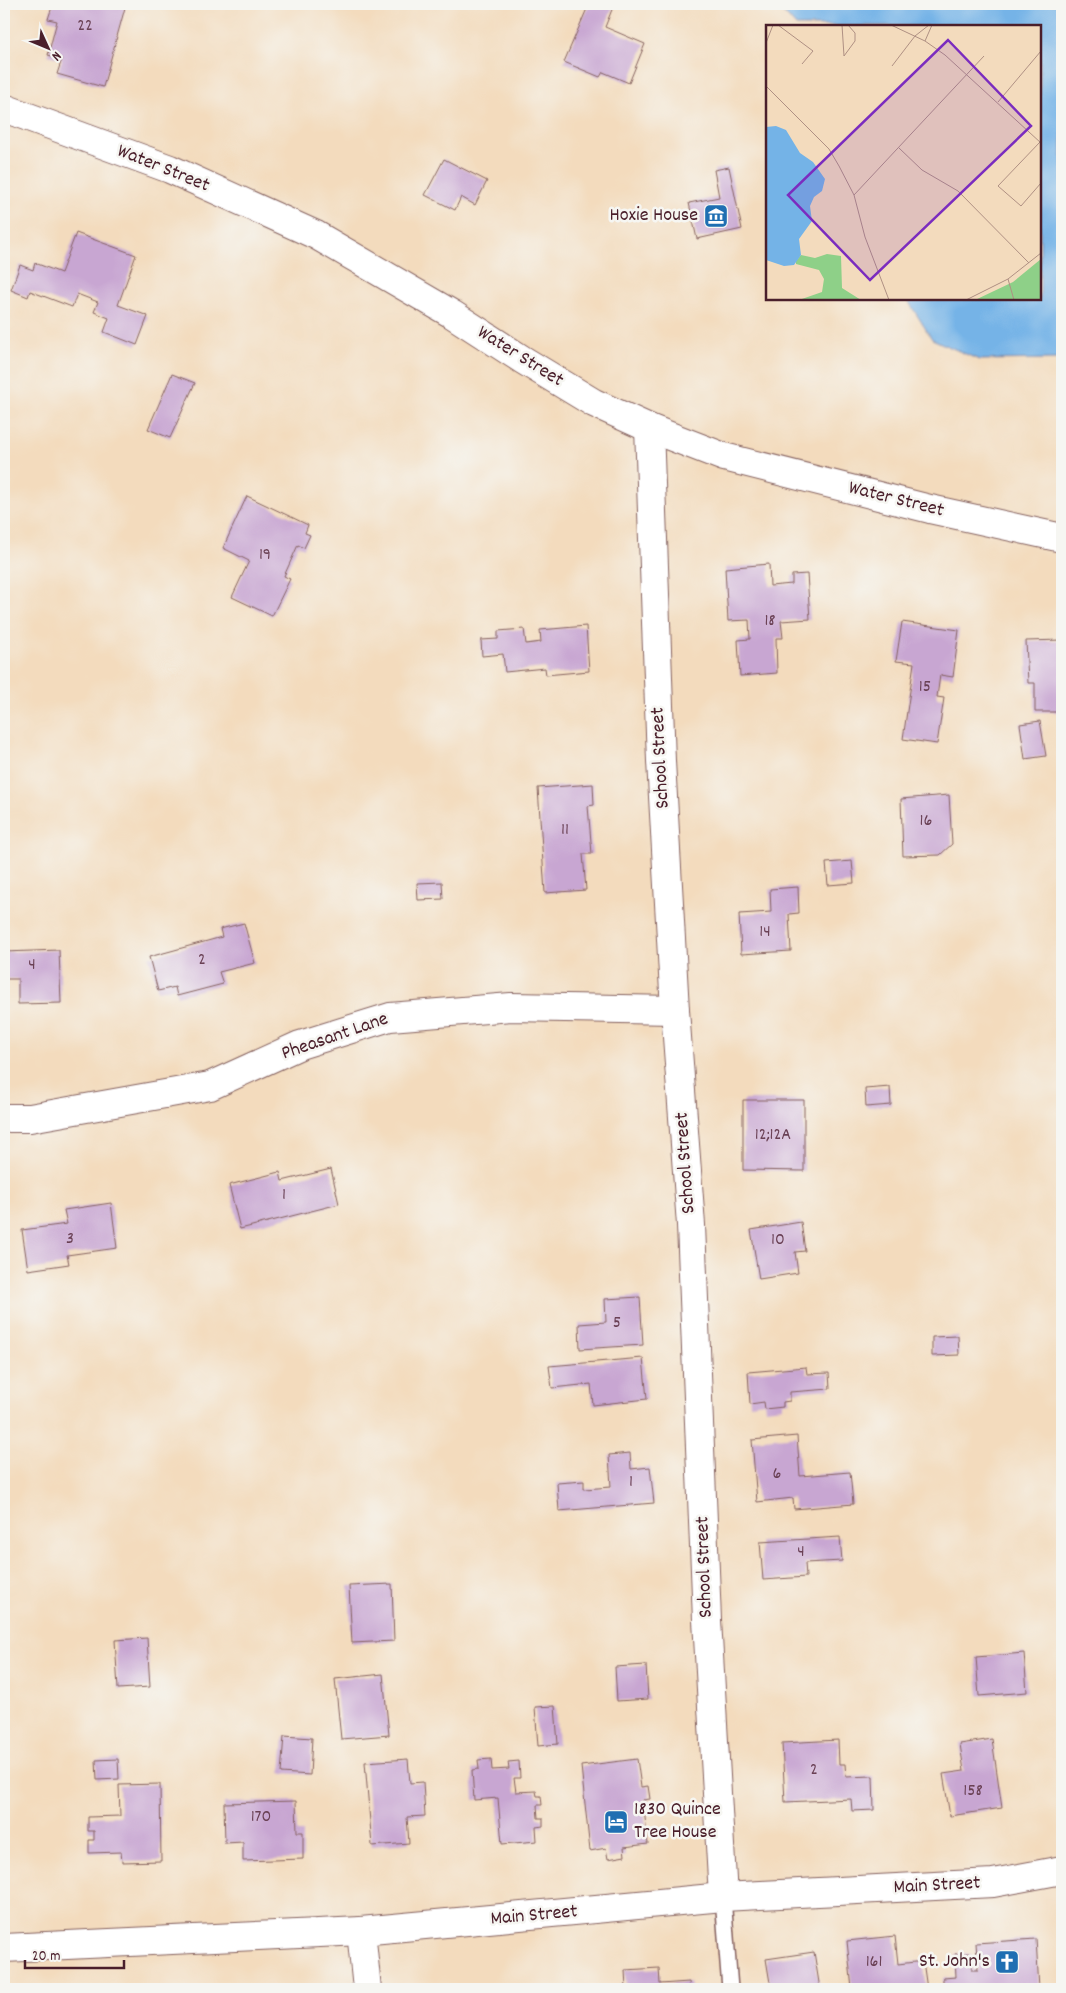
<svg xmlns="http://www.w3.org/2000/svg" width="1066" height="1993" font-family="Dekko,sans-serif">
<rect width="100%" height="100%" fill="#f6f6f2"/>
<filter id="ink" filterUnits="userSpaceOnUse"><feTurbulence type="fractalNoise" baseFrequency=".02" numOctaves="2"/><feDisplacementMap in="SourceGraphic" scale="10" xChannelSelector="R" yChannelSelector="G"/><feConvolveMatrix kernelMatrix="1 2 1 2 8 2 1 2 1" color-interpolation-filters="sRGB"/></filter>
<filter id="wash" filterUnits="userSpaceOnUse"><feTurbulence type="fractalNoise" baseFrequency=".0096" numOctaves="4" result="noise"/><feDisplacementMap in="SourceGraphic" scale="20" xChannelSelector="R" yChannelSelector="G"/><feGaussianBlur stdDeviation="1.12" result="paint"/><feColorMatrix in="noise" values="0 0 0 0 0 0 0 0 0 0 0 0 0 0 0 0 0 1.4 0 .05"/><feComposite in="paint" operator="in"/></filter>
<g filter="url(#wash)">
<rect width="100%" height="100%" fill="#f3dbbd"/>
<polygon fill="#74b3e7" stroke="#5f6989" points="769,4 1062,4 1062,359 979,360 932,339 907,299 1040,299 1040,26 796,26 787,16"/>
<g id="blocks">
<g fill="#c8a6d2">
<polygon points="53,4 126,4 103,87 57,74 62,59 48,55 57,21 48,19"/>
<polygon points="589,4 605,4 613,7 605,27 645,44 629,83 603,72 600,77 564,62"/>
<polygon points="444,159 487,181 475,205 461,197 455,210 425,195"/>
<polygon points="729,167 742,229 697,239 689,203 719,197 714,170"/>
<polygon points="76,233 136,255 118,305 148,316 137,345 104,332 109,318 94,312 98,302 77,294 72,307 30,291 28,297 11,290 20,265 33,270 35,263 61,273"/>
<polygon points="172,374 195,383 170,438 148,429"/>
<polygon points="247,496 308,525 305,533 310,535 304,548 298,545 284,576 290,579 272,616 232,597 249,561 223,548"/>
<polygon points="769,564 770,586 792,584 792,575 807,574 810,619 781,621 783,638 776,638 777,673 740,676 738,640 750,639 749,620 728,621 725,568"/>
<polygon points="902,622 959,630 953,677 940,675 937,697 944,698 937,744 903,739 914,663 896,661"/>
<polygon points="586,626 589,671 546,675 545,668 505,672 503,654 482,656 481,640 498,639 498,631 524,629 526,644 541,642 540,630"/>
<polygon points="1062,640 1062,712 1035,712 1035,683 1028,683 1026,641"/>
<polygon points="1040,721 1046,756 1025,759 1020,724"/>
<polygon points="593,784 594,805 588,806 592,854 583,854 586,890 545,893 538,788"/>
<polygon points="949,795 952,844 940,855 903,856 901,799"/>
<polygon points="852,861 854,883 828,885 826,863"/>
<polygon points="442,882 443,899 418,900 417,883"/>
<polygon points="798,887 799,913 789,914 791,951 741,954 739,914 771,912 770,889"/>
<polygon points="244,923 255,963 219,972 223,984 177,996 175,987 158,991 149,957 222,937 220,929"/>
<polygon points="59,950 61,1003 18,1004 18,979 4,979 4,952"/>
<polygon points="890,1087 891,1105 866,1107 865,1089"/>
<polygon points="743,1100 804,1100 804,1171 743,1170"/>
<polygon points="331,1169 339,1204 240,1229 229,1185 280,1172 282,1181"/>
<polygon points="111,1203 117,1248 67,1255 69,1264 28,1270 22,1230 67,1224 64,1210"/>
<polygon points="801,1222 805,1251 795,1252 798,1273 759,1279 751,1230"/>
<polygon points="640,1297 643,1345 580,1349 579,1324 606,1322 605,1299"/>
<polygon points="958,1336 959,1355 932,1356 932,1337"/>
<polygon points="643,1358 647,1399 593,1405 591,1384 552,1388 549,1366"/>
<polygon points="806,1367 807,1374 829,1373 830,1389 790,1392 790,1401 783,1402 783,1407 765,1409 764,1402 750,1404 748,1372"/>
<polygon points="797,1436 800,1476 850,1472 853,1504 794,1509 793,1498 757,1502 752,1440"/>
<polygon points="630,1453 631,1469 650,1467 654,1503 559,1511 557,1483 584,1481 584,1489 611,1487 609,1455"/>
<polygon points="840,1537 842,1561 805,1563 806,1577 763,1580 760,1542"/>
<polygon points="392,1584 394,1641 352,1643 349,1586"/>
<polygon points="147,1638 150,1687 118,1689 115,1640"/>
<polygon points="1024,1653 1027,1692 979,1696 976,1657"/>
<polygon points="646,1665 648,1699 617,1701 615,1667"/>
<polygon points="383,1674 389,1735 341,1739 335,1679"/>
<polygon points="555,1706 558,1744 538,1746 535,1707"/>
<polygon points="284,1736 312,1738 310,1775 281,1773"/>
<polygon points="992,1739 1002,1808 950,1816 943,1774 964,1771 960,1744"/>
<polygon points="838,1740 839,1764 845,1764 846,1777 873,1776 874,1810 852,1811 851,1799 785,1802 782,1743"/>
<polygon points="118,1759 119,1779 97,1780 96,1760"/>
<polygon points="408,1759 410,1783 423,1782 425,1816 407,1817 409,1843 372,1846 365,1762"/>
<polygon points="491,1759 492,1770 509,1769 508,1762 519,1761 520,1778 514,1778 516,1792 536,1791 537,1796 541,1796 542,1805 537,1805 538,1818 543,1818 543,1826 536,1827 537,1841 502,1844 498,1798 474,1800 472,1770 479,1769 478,1760"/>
<polygon points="637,1759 641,1787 648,1786 650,1799 643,1800 648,1844 624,1847 625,1856 608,1859 606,1848 590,1851 581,1766"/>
<polygon points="160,1784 161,1861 122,1862 121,1852 89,1853 89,1840 94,1840 94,1831 88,1831 88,1817 120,1816 119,1785"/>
<polygon points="296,1801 297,1832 303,1832 303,1859 243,1861 243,1842 225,1843 224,1803"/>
<polygon points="895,1936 898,1964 923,1961 927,1989 852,1989 847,1941"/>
<polygon points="1036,1939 1039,1989 943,1989 943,1978 956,1977 955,1954 971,1953 972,1970 978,1970 976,1943"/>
<polygon points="814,1952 820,1989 771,1989 766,1959"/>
<polygon points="659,1968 660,1984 689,1982 690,1989 626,1989 625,1970"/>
</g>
</g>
</g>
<g filter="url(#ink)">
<use href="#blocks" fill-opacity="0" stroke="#85615e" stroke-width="1"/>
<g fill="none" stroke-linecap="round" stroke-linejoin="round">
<defs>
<polyline id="lane" points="723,1897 730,1989"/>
<g id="street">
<polyline points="649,428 661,761 675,1010 691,1225 707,1620 723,1897"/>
<polyline points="4,1118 30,1118 210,1086 300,1045 390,1017 511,1007 675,1010"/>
<polyline points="361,1931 367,1989"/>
<polyline points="4,1948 361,1931 723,1897 993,1883 1062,1870"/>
</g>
<polyline id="secondary" points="4,108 170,169 316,235 452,314 523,360 594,403 649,428 724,457 930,509 1062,538"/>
</defs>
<use href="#lane" stroke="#85615e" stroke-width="18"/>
<use href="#street" stroke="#85615e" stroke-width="30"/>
<use href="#secondary" stroke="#85615e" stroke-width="30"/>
<use href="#lane" stroke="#fff" stroke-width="15"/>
<use href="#street" stroke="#fff" stroke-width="28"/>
<use href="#secondary" stroke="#fff" stroke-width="28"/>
</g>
</g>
<defs>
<symbol id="museum-square" viewBox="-11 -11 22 22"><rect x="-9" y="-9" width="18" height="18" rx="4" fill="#1f6fb2" stroke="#f6f6f2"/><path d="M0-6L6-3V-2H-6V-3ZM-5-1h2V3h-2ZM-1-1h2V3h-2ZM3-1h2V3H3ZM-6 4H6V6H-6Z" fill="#fff"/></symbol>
<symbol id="hotel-square" viewBox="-11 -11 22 22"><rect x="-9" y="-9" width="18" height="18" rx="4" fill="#1f6fb2" stroke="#f6f6f2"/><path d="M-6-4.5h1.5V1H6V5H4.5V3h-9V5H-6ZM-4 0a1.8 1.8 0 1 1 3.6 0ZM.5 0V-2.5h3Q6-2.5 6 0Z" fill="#fff"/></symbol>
<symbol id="church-square" viewBox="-11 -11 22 22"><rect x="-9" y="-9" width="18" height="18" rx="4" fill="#1f6fb2" stroke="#f6f6f2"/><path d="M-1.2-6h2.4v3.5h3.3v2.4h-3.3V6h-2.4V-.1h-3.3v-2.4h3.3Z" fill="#fff"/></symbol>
</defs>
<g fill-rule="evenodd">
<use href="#museum-square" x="702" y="202" width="28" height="28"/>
<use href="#hotel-square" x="602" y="1808" width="28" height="28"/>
<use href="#church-square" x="993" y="1948" width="28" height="28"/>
</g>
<g text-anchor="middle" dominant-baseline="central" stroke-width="5" stroke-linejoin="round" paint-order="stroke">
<g font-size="18" fill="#6a4155">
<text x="85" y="26">22</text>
<text x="265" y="555">19</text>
<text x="770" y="621">18</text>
<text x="925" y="687">15</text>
<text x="926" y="821">16</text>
<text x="565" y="830">11</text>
<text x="765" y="932">14</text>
<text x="202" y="960">2</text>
<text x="32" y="965">4</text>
<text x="773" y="1135">12;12A</text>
<text x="284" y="1195">1</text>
<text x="70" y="1239">3</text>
<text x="778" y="1240">10</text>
<text x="617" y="1323">5</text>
<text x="777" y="1474">6</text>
<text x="631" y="1482">1</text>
<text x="801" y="1552">4</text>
<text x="814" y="1770">2</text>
<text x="973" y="1791">158</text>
<text x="261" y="1817">170</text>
<text x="874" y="1962">161</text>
</g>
<g font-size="20" fill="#4a1f2b" stroke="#f6f6f2">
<text transform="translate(163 169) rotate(22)">Water Street</text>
<text transform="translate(520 357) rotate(32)">Water Street</text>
<text transform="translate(896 500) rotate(14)">Water Street</text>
<text transform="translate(661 758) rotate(-93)">School Street</text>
<text transform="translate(335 1037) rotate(-19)">Pheasant Lane</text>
<text transform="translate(686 1163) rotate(-94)">School Street</text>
<text transform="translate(705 1567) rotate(-92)">School Street</text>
<text transform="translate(937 1886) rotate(-3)">Main Street</text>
<text transform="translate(534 1916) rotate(-5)">Main Street</text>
</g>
<g font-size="20" fill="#4a1f2b" stroke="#f6f6f2" text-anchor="end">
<text x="698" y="216">Hoxie House</text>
<text x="634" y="1810" text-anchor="start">1830 Quince<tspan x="634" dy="23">Tree House</tspan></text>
<text x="990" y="1962">St. John's</text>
</g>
</g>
<g transform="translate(766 25)">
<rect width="275" height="275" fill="#f3dbbd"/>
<path d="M61 229 75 231 76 263 95 275H33L56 267 58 254 53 245 30 239V236L35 230 49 233ZM275 234V275H209L247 257Z" fill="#8ed088"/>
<path d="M10 101 20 105 34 128 47 137 59 154 56 166 48 172 44 181 46 196 33 214 35 230 28 240 18 241 0 235V102Z" fill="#74b3e7"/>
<path fill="none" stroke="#af9083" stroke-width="1" d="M12 0 47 26 36 39M76 0 78 31 89 16V8L82 0M125 0 159 16 179 30 275 118M159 16 166 0M0 18 7 0M126 41 149 11 163 0M0 61 63 124 73 141 88 170 99 212 123 275M232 77 275 26M274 117 232 161 255 181 275 158M133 123 156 145 192 166 263 238M88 170 218 31M242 254 248 275M200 275 242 254 275 228"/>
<path fill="#7b2cbf" fill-opacity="0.15" stroke="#7b2cbf" stroke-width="2.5" d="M182 15 265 101 104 255 22 170Z"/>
<rect width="275" height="275" fill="none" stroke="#4a1f2b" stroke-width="2.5"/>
</g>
<rect width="1066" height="1993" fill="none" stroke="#f6f6f2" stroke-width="20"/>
<g transform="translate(48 48) rotate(134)" stroke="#f6f6f2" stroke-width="4" paint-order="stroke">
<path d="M0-4L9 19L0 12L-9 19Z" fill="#4a1f2b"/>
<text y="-8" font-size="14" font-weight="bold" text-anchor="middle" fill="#4a1f2b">N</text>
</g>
<path d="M25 1960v8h99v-8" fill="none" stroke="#4a1f2b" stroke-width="2.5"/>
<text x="32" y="1960" font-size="15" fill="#4a1f2b" stroke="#f6f6f2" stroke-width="4" paint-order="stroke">20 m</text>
</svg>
